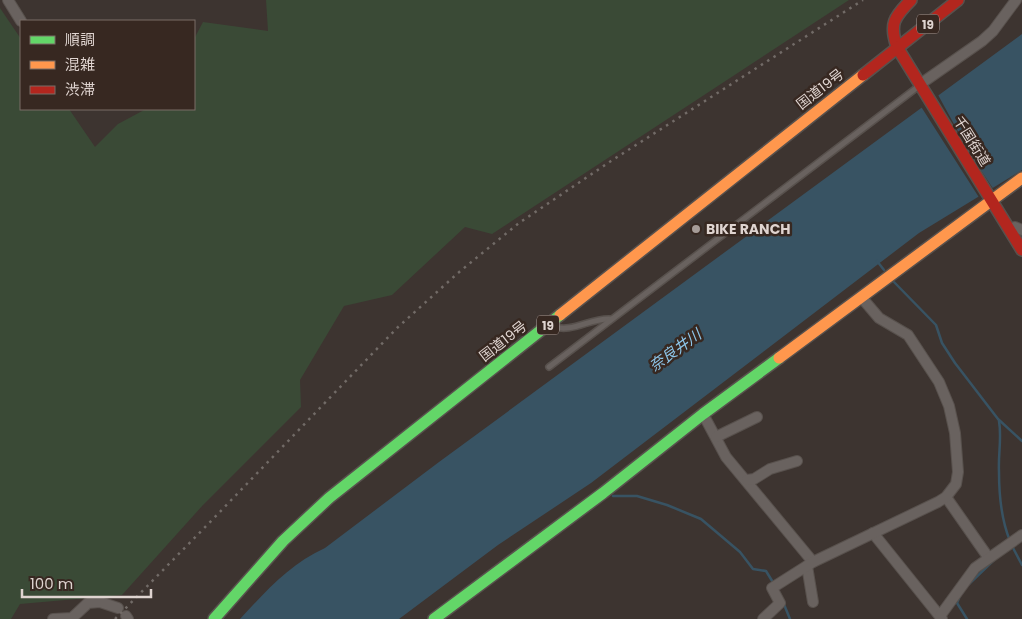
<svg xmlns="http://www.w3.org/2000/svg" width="1022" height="619" font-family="Poppins,'Noto Sans JP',sans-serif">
<rect width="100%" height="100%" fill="#3d3430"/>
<polygon fill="#3a4a36" points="266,0 849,0 492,234 465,227 392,295 344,306 300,380 301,407 203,505 122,595 20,604 11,619 0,619 0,8 21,39 21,109 69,109 95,147 118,124 146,109 194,109 194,39 203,22 268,31"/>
<path fill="#385363" d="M1022 34V170L919 233 591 483 498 545 399 619H240C266 591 290 564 325 548L439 462Z"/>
<polygon fill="#3d3430" points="937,93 972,157 994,190 980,199 920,105"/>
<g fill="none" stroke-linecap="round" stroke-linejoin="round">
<g stroke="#385363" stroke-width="2.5">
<polyline points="877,261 884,270"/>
<polyline points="894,282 936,325 942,343 955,363 998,419 1022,441"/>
<path d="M999 421C1002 438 998 454 999 472 999 495 1001 519 1010 541"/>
<polyline points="613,496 637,496 667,505 701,519 740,552 753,569 766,571 774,584"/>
<polyline points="1012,546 1022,565"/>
<polyline points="969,584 994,560"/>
<polyline points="959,598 957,603 967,619"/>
<polyline points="783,602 790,619"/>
</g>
<defs>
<g id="lane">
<path d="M552 326C572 334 591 317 611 319"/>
<polyline points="549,367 919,86"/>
</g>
<g id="street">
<polyline points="8,0 21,21"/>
<polyline points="919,85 982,41 993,31 1016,0"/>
<polyline points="1009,229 1015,227 1022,230"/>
<polyline points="703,414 726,457 813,562"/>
<polyline points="716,437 757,417"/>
<polyline points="747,480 754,479 770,469 797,461"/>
<polyline points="946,497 988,557"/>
<polyline points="873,533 942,619"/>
<polyline points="807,566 813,602"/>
<polyline points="126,616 128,619"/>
<polyline points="940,616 975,568 1022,535"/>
<polyline points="53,619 72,618 88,603 100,602 118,608"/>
<polyline points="763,619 780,603 772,588 813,562 938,502 946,497 956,484 958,472 955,433 949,406 939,382 908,335 879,318 862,298"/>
</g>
<g id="fast">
<polyline points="214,619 283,541 329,498 560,315"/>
<polyline points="434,619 603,493 703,414 779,358"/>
</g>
<g id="slow">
<polyline points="560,315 863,75"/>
<polyline points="779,358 1022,178"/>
</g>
<g id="jam">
<path d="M911 0C894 17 889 24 897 47L1022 250"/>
<polyline points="863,75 958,0"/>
</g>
</defs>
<use href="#lane" stroke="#58514d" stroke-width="8"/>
<use href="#street" stroke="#58514d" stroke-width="12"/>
<use href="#fast" stroke="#58514d" stroke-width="14"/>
<use href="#slow" stroke="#58514d" stroke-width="14"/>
<use href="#jam" stroke="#58514d" stroke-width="14"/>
<use href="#lane" stroke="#69625f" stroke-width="5"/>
<use href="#street" stroke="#69625f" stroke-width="10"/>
<use href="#fast" stroke="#63d668" stroke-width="11"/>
<use href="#slow" stroke="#ff974d" stroke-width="11"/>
<use href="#jam" stroke="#b3261e" stroke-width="11"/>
<polyline stroke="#726b67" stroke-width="2.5" stroke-dasharray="2.5 5" stroke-linecap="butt" points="115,619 213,519 397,328 458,273 519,223 611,161 863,0"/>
</g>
<circle fill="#a69c98" stroke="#372821" stroke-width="2" cx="696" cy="229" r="5"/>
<g text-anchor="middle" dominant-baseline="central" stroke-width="5" stroke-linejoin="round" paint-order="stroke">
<g fill="#372821" stroke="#ada09c" stroke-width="1">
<rect x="917" y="14.5" width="22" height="19" rx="4"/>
<rect x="537" y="315.5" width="22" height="19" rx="4"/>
</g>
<g font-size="12" font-weight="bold" fill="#dfd4d0">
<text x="928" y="24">19</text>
<text x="548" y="325">19</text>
</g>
<g font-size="14" fill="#dfd4d0" stroke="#372821">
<text transform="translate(820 89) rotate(-38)">国道19号</text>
<text transform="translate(972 141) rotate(58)">千国街道</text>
<text transform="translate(503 341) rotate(-38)">国道19号</text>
</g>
<g font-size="14" font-weight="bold" fill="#dfd4d0" stroke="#372821" text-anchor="start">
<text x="706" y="229">BIKE RANCH</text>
</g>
<g font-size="15" font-style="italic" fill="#8dc6ea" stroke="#372821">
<text transform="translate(675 350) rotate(-36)">奈良井川</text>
</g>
</g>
<rect x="20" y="20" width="175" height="90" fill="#372821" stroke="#7a6d67"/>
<rect x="30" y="36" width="25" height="8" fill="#63d668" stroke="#7a6d67"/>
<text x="65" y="45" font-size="15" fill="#dfd4d0">順調</text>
<rect x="30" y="61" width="25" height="8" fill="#ff974d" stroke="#7a6d67"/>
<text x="65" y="70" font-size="15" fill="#dfd4d0">混雑</text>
<rect x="30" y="86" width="25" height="8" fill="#b3261e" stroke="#7a6d67"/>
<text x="65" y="95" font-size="15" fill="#dfd4d0">渋滞</text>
<path d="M22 589v8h129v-8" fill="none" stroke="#dfd4d0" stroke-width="2.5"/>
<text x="30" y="589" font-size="15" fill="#dfd4d0" stroke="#372821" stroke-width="4" paint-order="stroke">100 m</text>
</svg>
